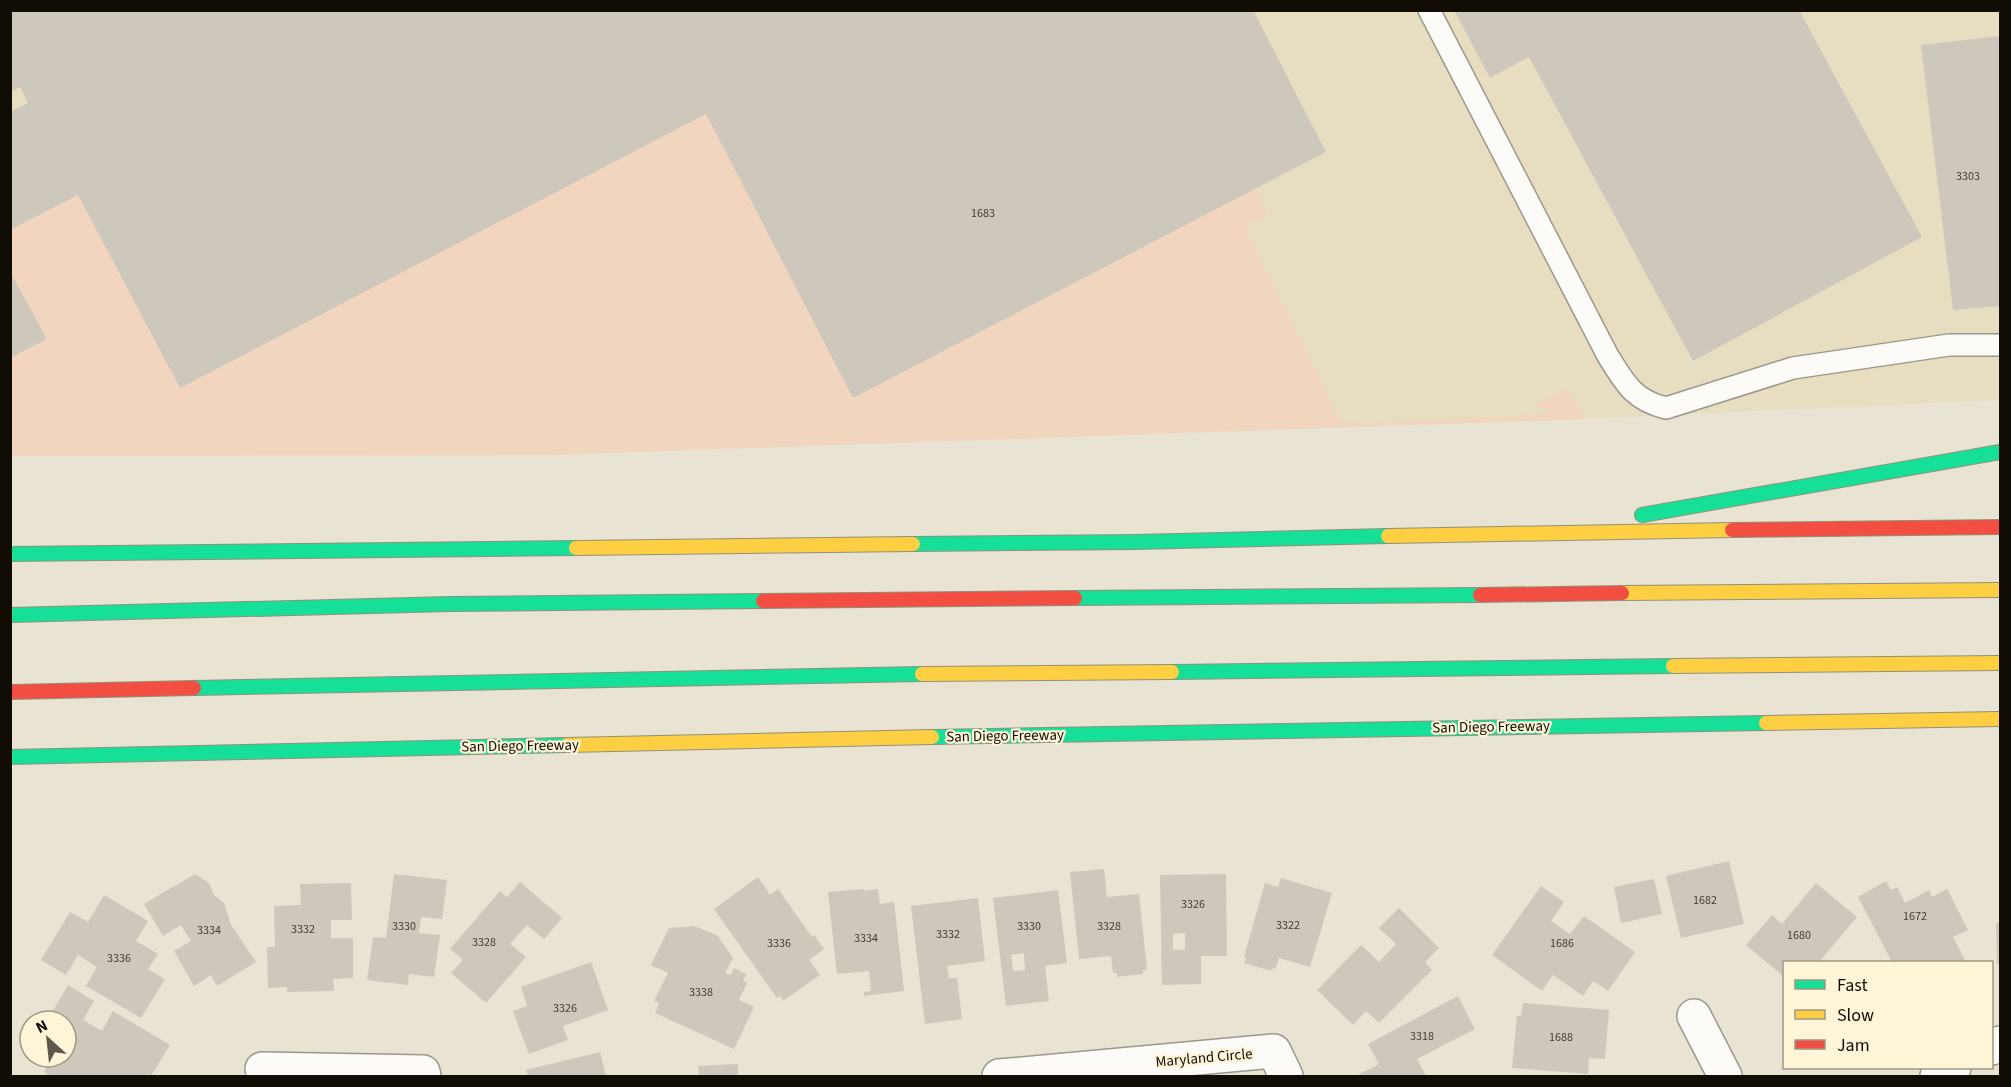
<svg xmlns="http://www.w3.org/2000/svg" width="2011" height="1087" font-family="'Source Sans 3',sans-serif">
<rect width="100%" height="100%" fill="#e8e3d3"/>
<polygon fill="#e7dec2" points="10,11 2000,11 2000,400 1586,419 546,455 11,456"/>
<polygon fill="#f2d5bf" points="706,114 853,398 1255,189 1268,214 1245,227 1341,422 1373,423 1551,413 1536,404 1567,389 1586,419 546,455 11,456 11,358 47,339 11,272 11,230 78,195"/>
<g fill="#cec8bc" fill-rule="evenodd">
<polygon points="10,10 1253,10 1326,152 853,398 706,114 180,388 78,195 10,230 10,112 28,103 20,87 10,92"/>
<polygon points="1454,10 1799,10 1922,237 1693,361 1529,57 1490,78"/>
<polygon points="2000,36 2000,306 1953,310 1921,45"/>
<polygon points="10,272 47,339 10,358"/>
<polygon points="1729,861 1744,924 1681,938 1666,876"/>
<polygon points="1104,869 1107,897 1139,894 1147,970 1143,970 1143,974 1117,977 1117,973 1113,973 1111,956 1079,959 1070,872"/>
<polygon points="195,874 209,883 214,895 224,903 231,925 256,962 217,986 211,975 194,986 174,951 191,941 181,925 163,936 144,904"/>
<polygon points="394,874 447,880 442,919 421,917 419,933 440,935 434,977 409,974 408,985 367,980 373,937 386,938"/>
<path d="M1226 874 1227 956H1201V984L1162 985 1160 875ZM1185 933V950H1173V934Z"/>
<polygon points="758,877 770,895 778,889 812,937 814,935 824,949 809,960 820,975 783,1001 781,996 777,998 714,909"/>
<polygon points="1281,878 1332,893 1310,967 1279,958 1275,969 1272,968 1271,971 1244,963 1246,958 1244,957 1265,883 1278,887"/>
<polygon points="1654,879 1662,914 1621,923 1614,887"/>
<polygon points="1886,881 1891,890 1897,887 1905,903 1929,890 1932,897 1947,889 1968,930 1953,937 1965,960 1961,962 1920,962 1919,960 1914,962 1892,962 1858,897"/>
<polygon points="520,882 562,918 544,939 527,925 510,944 526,957 486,1003 451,973 463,960 450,949 500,891 507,897"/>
<polygon points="351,883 352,920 331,920 331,938 353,938 353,978 333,979 334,991 287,992 287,987 268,988 267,947 275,947 274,906 301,905 300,884"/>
<polygon points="1816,883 1857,917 1819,962 1784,962 1783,976 1746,945 1772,915 1782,924"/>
<polygon points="1541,886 1564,902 1551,921 1570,934 1584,916 1635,952 1608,991 1593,981 1583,996 1553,975 1542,991 1492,955"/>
<polygon points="864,889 864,891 878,889 880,904 894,902 904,991 864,996 864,992 871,991 869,971 837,974 828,892"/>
<path d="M1058 890 1067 963 1045 966 1049 1001 1006 1006 993 898ZM1024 953 1025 970 1013 971 1011 955Z"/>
<polygon points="104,895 148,921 136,941 158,954 148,969 165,979 141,1018 86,986 97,967 78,955 66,975 41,960 70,912 88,922"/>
<polygon points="978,898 985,961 947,966 949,978 957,978 962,1019 925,1024 911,906"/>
<polygon points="1399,908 1439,948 1425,962 1432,970 1379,1023 1366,1011 1353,1025 1317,990 1361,945 1379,962 1396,944 1379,928"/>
<polygon points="1996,923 2000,923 2000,964 1997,964"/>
<polygon points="694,926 717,935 733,958 725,973 731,975 734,968 746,974 743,981 747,983 739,1000 754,1007 734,1049 655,1013 659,1003 654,1001 668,973 651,965 669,928"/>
<polygon points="591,962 608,1010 563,1026 568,1040 529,1054 513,1011 527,1006 521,987"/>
<polygon points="68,985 94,1001 83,1020 102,1031 113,1011 170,1045 151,1076 147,1074 145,1076 51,1076 44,1072 53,1057 66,1057 66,1021 47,1021"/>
<polygon points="1458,996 1475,1029 1417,1059 1426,1076 1356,1076 1379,1064 1368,1044"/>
<polygon points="1523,1003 1609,1010 1605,1059 1589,1058 1588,1074 1512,1068 1517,1016 1521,1016"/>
<polygon points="600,1052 606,1076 528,1076 526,1070"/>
<polygon points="738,1064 738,1076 699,1076 698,1066"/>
</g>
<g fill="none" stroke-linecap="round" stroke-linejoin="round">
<defs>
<path id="lane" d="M1429 10 1608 356C1625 383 1633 400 1666 408L1793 368 1949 345H2000"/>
<g id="street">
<polyline points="1694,1016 1725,1076"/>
<polyline points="1992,1048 2000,1043"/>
<polyline points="262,1069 423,1072 424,1076"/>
<polyline points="999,1076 1274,1051 1286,1076"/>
<polyline points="1937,1076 1954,1068"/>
</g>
<g id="fast">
<polyline points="1642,515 2000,452"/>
<polyline points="913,544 1136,542 1388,536"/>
<polyline points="10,554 576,548"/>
<polyline points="1075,598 1480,595"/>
<polyline points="10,615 450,604 763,601"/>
<polyline points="1172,672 1673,666"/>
<polyline points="194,688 922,674"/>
<polyline points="932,737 1766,723"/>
<polyline points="10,757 567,745"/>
</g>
<g id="slow">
<polyline points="1388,536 1732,530"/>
<polyline points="576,548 913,544"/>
<polyline points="1622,593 2000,590"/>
<polyline points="1673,666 2000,663"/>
<polyline points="922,674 1172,672"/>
<polyline points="1766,723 2000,719"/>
<polyline points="567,745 932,737"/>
</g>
<g id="jam">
<polyline points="1732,530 2000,527"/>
<polyline points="1480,595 1622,593"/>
<polyline points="763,601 1075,598"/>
<polyline points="10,692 194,688"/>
</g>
</defs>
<use href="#lane" stroke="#9b978b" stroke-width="24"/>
<use href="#street" stroke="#9b978b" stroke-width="36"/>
<use href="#fast" stroke="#929079" stroke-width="16"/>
<use href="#slow" stroke="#929079" stroke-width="16"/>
<use href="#jam" stroke="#929079" stroke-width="16"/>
<use href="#lane" stroke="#fcfbf8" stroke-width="21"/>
<use href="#street" stroke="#fcfbf8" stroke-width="33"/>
<use href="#fast" stroke="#16e098" stroke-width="14"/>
<use href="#slow" stroke="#ffcf43" stroke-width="14"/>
<use href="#jam" stroke="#f24e42" stroke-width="14"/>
</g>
<g text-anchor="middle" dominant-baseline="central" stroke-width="4.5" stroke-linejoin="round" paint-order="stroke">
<g font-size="12" fill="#403c32">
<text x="1968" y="176">3303</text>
<text x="983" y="213">1683</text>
<text x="1705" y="900">1682</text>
<text x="1193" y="904">3326</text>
<text x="1915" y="916">1672</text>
<text x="1288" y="925">3322</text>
<text x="404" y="926">3330</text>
<text x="1029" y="926">3330</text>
<text x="1109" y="926">3328</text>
<text x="303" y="929">3332</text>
<text x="209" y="930">3334</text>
<text x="948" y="934">3332</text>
<text x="1799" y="935">1680</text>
<text x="866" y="938">3334</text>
<text x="484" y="942">3328</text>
<text x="779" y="943">3336</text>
<text x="1562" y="943">1686</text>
<text x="119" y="958">3336</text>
<text x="701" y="992">3338</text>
<text x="565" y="1008">3326</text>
<text x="1422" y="1036">3318</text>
<text x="1561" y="1037">1688</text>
</g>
<g font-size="15" fill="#110d04" stroke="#fef4d7">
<text transform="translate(1491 727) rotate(-1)">San Diego Freeway</text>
<text transform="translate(1005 736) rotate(-1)">San Diego Freeway</text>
<text transform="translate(520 746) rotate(-1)">San Diego Freeway</text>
<text transform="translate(1204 1058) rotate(-5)">Maryland Circle</text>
</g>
</g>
<rect width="2011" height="1087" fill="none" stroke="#110d04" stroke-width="24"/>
<rect x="1783" y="961" width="210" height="108" fill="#fef4d7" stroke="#9f9883" stroke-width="1.5"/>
<rect x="1795" y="980" width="30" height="9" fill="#16e098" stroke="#9f9883" stroke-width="1.5"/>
<text x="1837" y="991" font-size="18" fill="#110d04">Fast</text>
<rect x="1795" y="1010" width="30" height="9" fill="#ffcf43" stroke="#9f9883" stroke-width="1.5"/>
<text x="1837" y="1021" font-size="18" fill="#110d04">Slow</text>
<rect x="1795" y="1040" width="30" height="9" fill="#f24e42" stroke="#9f9883" stroke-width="1.5"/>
<text x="1837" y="1051" font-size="18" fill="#110d04">Jam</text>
<g transform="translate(48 1039) rotate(333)"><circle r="28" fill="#fef4d7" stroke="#9f9883" stroke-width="1.5"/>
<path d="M0-4.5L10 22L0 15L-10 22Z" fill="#5c584c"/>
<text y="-9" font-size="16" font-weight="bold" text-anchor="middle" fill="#110d04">N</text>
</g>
</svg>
